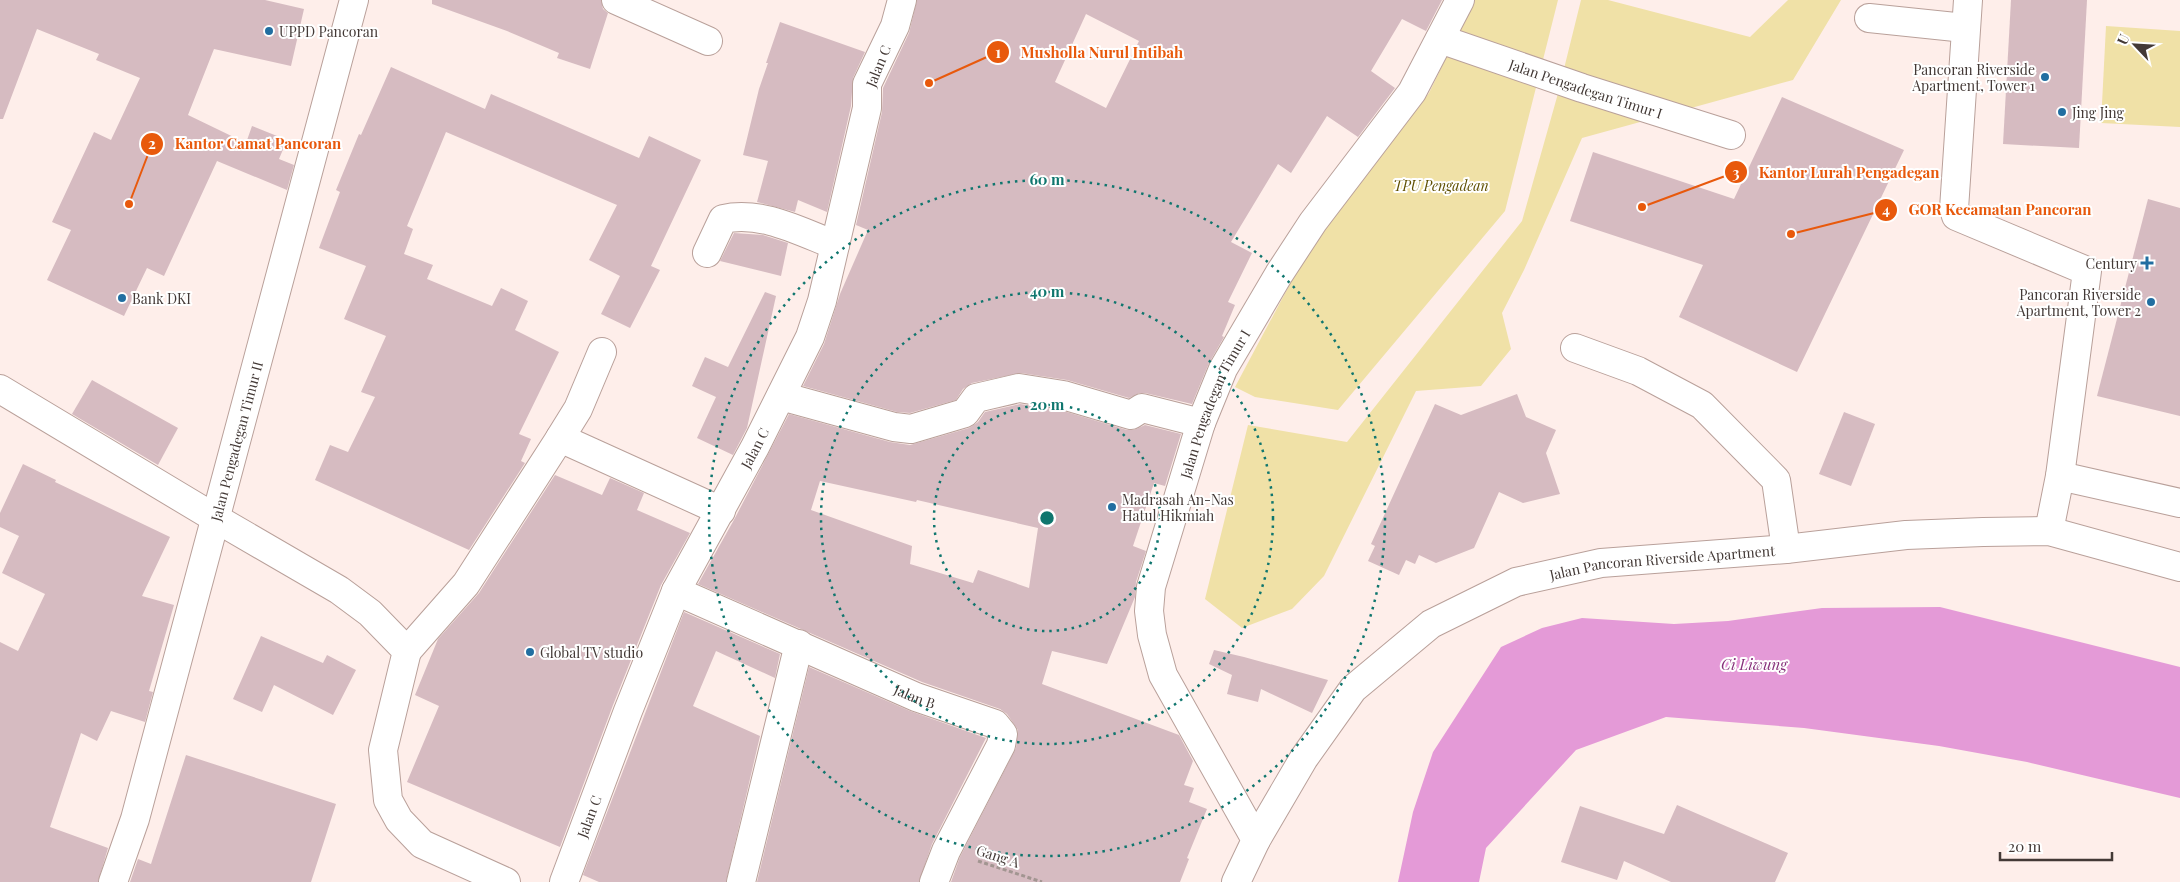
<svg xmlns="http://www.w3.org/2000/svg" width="2180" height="882" font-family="'Playfair Display',serif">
<rect width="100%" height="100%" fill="#feeeea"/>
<g fill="#f0e1a7">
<polygon points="1474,0 1558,0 1505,211 1338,410 1255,397 1235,387 1315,237 1429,93"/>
<polygon points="1581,0 1608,0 1750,37 1788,0 1841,0 1793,80 1582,138 1524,270 1502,313 1511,349 1481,386 1416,391 1324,576 1292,609 1242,628 1205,599 1248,425 1347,442 1522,221 1557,97"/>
<polygon points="2106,26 2180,31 2180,127 2101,123"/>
</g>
<polygon fill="#e49ad7" points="1940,607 2180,667 2180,798 2027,762 1939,746 1804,728 1666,717 1576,750 1486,848 1479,882 1398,882 1413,812 1433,752 1501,647 1542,628 1582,618 1674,624 1728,621 1822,608"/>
<g fill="#d6bbc1" fill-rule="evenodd">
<polygon points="0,0 265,0 304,9 291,66 214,49 188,115 246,143 252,126 287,140 279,159 294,165 287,190 217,161 164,276 147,268 124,316 47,280 71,230 52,222 94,132 111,140 140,78 96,60 99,54 37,29 3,119 0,119"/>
<polygon points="432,0 601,0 603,9 608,13 590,69 557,58 559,53 507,31 432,4"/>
<path d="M917 0H1442L1426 31 1402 19 1371 71 1395 88 1358 137 1327 116 1291 173 1278 164 1231 242 1252 253 1228 302 1235 305 1222 336 1224 337 1209 363 1192 404 1145 393H1139L1129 398 1067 380 1021 373 972 383 963 389 956 400 910 413 897 412 803 386 824 344 840 294 868 230 856 225 882 112 883 88 909 33ZM1086 14 1139 41 1106 108 1055 82Z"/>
<polygon points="2011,0 2087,0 2079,148 2003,144"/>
<polygon points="780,22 865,52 853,78 851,106 827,212 798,200 795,212 757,202 768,161 743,155 759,89 768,63 766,63"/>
<polygon points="391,67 485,109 491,94 639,158 649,136 701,160 651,266 660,270 630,328 601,314 620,276 589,260 617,205 446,132 407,226 413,229 404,254 433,265 427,279 492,306 501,288 528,301 515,330 559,352 519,434 531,439 521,461 525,463 469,550 315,480 330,445 348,452 375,397 361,392 386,336 344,319 366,266 319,248 340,192 336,190 359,134 361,135"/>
<polygon points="1782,97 1904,150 1797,372 1679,317 1703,265 1570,221 1593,152 1734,199"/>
<polygon points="2148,199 2180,208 2180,416 2097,396"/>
<polygon points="734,233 763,235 788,243 781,276 720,261"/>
<polygon points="765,292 776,296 747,428 733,455 697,438 716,397 692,386 705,357 728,367"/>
<polygon points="92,380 178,428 158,465 72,414"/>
<polygon points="1517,394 1526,417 1556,430 1546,453 1560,494 1523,503 1499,492 1474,548 1436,563 1419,555 1415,564 1406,560 1399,575 1368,561 1375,546 1371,544 1435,404 1461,415"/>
<path d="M1020 404 1060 410 1127 430H1134L1145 425 1181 434 1165 486 1154 483 1133 546 1146 551 1136 582 1135 597 1107 664 1052 651 1042 684 1179 735 1193 761 1184 785 1194 788 1189 802 1207 809 1187 858 1189 859 1180 882H951L960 857 1016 748 1018 730 1007 714 1000 709 922 682 698 584 735 518 789 414 890 442 910 445 969 428 978 422 985 412ZM820 481 916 502 917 500 1038 528 1029 588 978 570 973 583 910 564 912 546 811 510Z"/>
<polygon points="1844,412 1875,424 1851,486 1819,474"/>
<polygon points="23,464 56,480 55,482 170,537 142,596 174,605 149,691 153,692 145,722 111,711 97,741 81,733 50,827 108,848 98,882 0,882 0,642 18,651 45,594 2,573 19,536 0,527 0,513"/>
<polygon points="555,475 602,495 610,478 644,493 637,510 690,533 661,585 613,705 560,847 407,782 439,706 415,695 438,639 479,593"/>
<polygon points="684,612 780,654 775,678 716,651 693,706 760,736 726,882 599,882 583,875"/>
<polygon points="261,636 323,663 327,655 356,670 333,715 274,685 262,712 233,699"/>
<polygon points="1214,650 1244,657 1328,680 1312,713 1261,689 1258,702 1227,694 1232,675 1209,664"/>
<polygon points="809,667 910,711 986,738 932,844 919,882 757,882"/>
<polygon points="186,755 336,804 311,882 130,882 138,859 151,864"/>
<polygon points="1677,805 1788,853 1775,882 1671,882 1624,861 1617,880 1561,862 1580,806 1664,834"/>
</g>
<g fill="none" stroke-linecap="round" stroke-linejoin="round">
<defs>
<g id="minor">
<polyline points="616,0 708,41"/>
<polyline points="1968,0 1954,209 1956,216 2087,271 2060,476 2049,531"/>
<polyline points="1869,18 1965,28"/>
<path id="s1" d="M1440 39 1582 88 1731 135"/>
<path d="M707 253 723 219C761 210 801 232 835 245"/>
<polyline points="1575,348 1638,371 1702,405 1776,480 1786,549"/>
<polyline points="602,352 578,409 560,438 721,511"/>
<polyline points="0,389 215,518 339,590 370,613 407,651 383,750 388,800 399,820 422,844 506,882"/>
<polyline points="781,396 894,427 911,429 965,413 976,398 1019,388 1063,395 1131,415 1142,408 1201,423"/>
<polyline points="2060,476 2180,503"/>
<path id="s2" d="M676 591 916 697 995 724 1003 734 1001 745 946 851 934 882"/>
<polyline points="407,651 466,584 560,438"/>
<path id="s3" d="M1256 840 1304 758 1353 689 1431 624 1516 582 1601 563 1786 549 1906 535 1983 532 2049 531 2180 567"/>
<path id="s4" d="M113 882 135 819 354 0"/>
<path id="s5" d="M564 882 628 711 676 591 755 447 810 337 822 301 867 108V84L895 26 902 0"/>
<polyline points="741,882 799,644"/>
<path id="s6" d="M1236 882 1256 840 1163 675 1152 635 1149 611 1151 587 1201 423 1223 369 1279 274 1313 222 1412 92 1460 0"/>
</g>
</defs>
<use href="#minor" stroke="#b9a09a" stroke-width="30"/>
<polyline stroke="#a29591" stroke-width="3" stroke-dasharray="4 2.5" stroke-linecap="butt" points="978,861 1042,882"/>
<use href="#minor" stroke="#fff" stroke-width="28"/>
</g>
<g fill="none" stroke="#0f766e" stroke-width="2.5" stroke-dasharray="2.5 5">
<circle cx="1047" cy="518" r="113"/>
<circle cx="1047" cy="518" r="226"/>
<circle cx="1047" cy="518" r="338"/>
</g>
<g fill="#216ea1" stroke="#fff" stroke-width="2">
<circle cx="269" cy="31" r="5"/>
<circle cx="2045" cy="77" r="5"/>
<circle cx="2062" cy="112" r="5"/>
<path d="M2144.5 255.5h5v5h5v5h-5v5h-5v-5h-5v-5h5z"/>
<circle cx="122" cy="298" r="5"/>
<circle cx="2151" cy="302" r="5"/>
<circle cx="1112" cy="507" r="5"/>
<circle cx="530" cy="652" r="5"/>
</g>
<g text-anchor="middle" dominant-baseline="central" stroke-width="4" stroke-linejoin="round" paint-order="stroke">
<g font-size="14" fill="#433936" stroke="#fff" text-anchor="start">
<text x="279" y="31">UPPD Pancoran</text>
<text x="2035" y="69" text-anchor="end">Pancoran Riverside<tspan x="2035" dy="16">Apartment, Tower 1</tspan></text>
<text x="2072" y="112">Jing Jing</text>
<text x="2137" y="263" text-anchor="end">Century</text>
<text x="2141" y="294" text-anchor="end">Pancoran Riverside<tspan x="2141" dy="16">Apartment, Tower 2</tspan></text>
<text x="132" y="298">Bank DKI</text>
<text x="1122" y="499">Madrasah An-Nas<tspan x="1122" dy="16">Hatul Hikmiah</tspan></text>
<text x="540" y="652">Global TV studio</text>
</g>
<g font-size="14" fill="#433936" stroke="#fff">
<text transform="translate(878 66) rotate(-68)">Jalan C</text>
<text stroke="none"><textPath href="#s1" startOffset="154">Jalan Pengadegan Timur I</textPath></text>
<text stroke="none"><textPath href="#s6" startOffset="520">Jalan Pengadegan Timur I</textPath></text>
<text stroke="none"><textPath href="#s4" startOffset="458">Jalan Pengadegan Timur II</textPath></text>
<text stroke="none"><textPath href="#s5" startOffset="475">Jalan C</textPath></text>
<text stroke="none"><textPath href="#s3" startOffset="524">Jalan Pancoran Riverside Apartment</textPath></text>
<text stroke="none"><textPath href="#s2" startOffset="261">Jalan B</textPath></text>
<text stroke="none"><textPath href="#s5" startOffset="70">Jalan C</textPath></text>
<text transform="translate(998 856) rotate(18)">Gang A</text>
</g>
<g font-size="14" font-style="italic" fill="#5f4f00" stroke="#fff">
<text x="1441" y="185">TPU Pengadean</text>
</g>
<g font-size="15" font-style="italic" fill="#86307a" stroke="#fff">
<text x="1754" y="664">Ci Liwung</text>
</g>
</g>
<circle cx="1047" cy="518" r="8" fill="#0f766e" stroke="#fff" stroke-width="2.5"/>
<g font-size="15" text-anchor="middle" font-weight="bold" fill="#0f766e" stroke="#fff" stroke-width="4" stroke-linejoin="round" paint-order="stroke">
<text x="1047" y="185">60 m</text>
<text x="1047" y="297">40 m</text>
<text x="1047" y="410">20 m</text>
</g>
<path fill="none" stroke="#e8590c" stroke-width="2" d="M929 83L998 52M129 204L152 144M1642 207L1736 172M1791 234L1886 210"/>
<g fill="#e8590c" stroke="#fff" stroke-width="2">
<circle cx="929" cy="83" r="5"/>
<circle cx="129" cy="204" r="5"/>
<circle cx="1642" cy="207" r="5"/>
<circle cx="1791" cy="234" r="5"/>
<circle cx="998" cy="52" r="12"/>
<circle cx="152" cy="144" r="12"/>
<circle cx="1736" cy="172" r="12"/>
<circle cx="1886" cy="210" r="12"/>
</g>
<g font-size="15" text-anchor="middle" font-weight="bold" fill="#fff">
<text x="998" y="58">1</text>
<text x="152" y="149">2</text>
<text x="1736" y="178">3</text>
<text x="1886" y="215">4</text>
</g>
<g font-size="15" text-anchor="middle" font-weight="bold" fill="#e8590c" stroke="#fff" stroke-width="4" stroke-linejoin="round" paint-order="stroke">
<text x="1102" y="58">Musholla Nurul Intibah</text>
<text x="258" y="149">Kantor Camat Pancoran</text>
<text x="1849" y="178">Kantor Lurah Pengadegan</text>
<text x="2000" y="215">GOR Kecamatan Pancoran</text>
</g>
<g transform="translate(2135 45) rotate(295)" stroke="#ffffff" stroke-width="4" paint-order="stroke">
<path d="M0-4L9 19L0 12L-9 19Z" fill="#433936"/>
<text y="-8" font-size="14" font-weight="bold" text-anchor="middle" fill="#433936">U</text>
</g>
<path d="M2000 852v8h112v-8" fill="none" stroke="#433936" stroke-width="2.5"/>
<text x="2008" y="852" font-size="15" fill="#433936" stroke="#ffffff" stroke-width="4" paint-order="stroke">20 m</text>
</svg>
